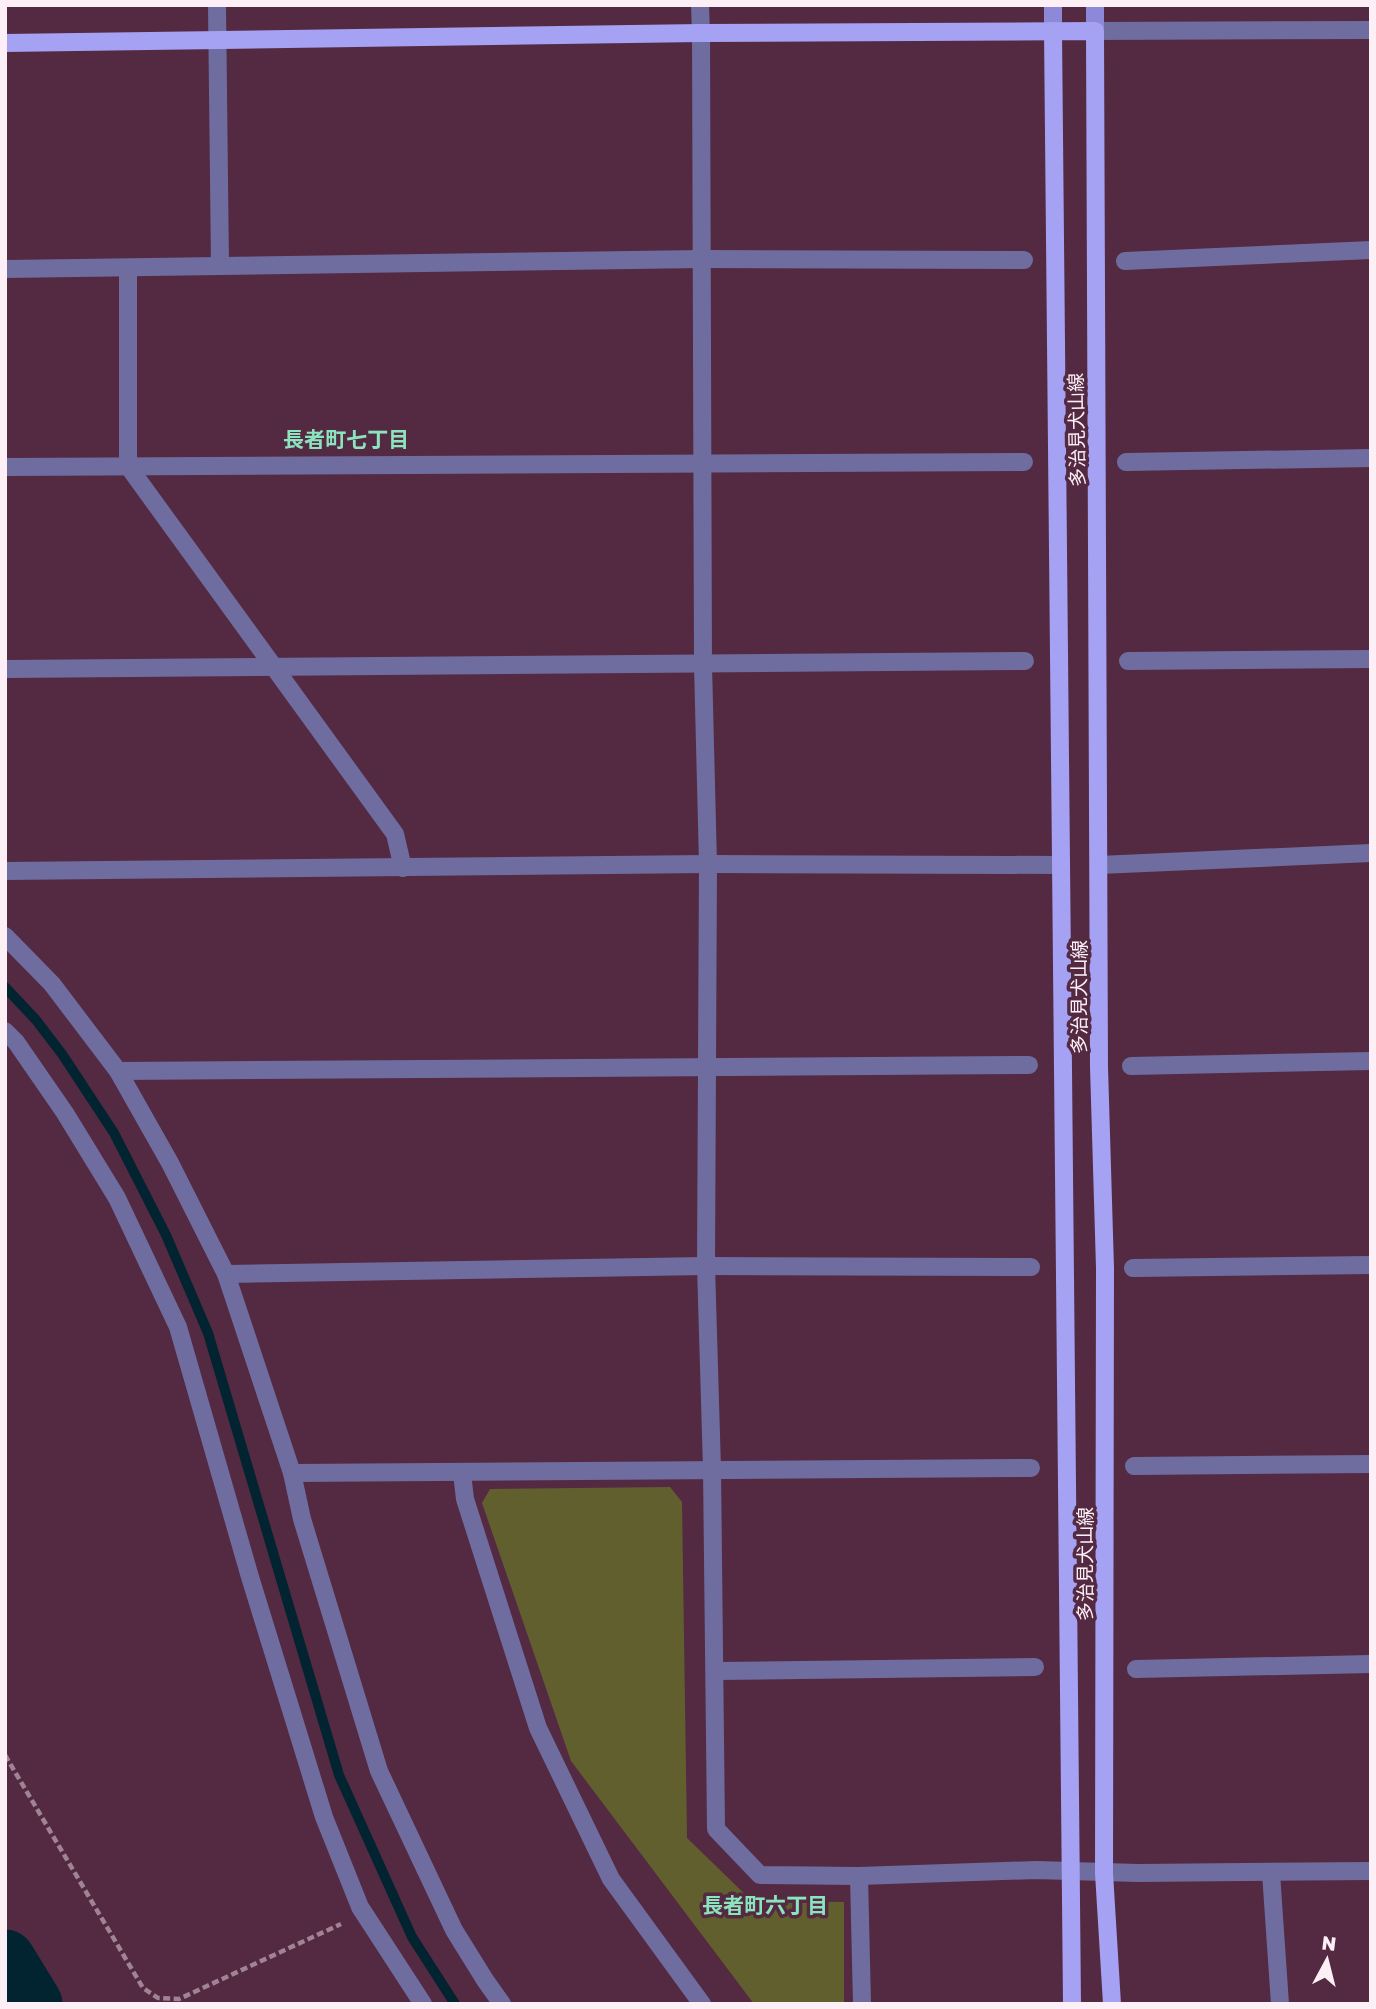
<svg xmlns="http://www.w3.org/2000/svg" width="1376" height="2009" font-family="'Golos Text','Noto Sans JP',sans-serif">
<rect width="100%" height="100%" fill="#542942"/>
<polygon fill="#625f2e" points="670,1487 682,1502 687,1838 752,1901 844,1902 844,2004 754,2004 571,1761 482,1503 490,1489"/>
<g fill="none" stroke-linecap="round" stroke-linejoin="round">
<polyline stroke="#012430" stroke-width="10" points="5,987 36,1020 62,1054 114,1133 166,1235 208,1333 339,1775 412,1937 455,2004"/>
<polyline stroke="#012430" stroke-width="61" points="5,1960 32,2004"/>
<polyline stroke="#a08394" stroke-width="4.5" stroke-dasharray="7 3.5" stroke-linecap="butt" points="5,1755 143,1988 158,1998 179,1999 341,1924"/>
<g stroke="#6f6da0" stroke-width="18">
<polyline points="217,5 220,266"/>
<polyline points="700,5 701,33"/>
<polyline points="1125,261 1371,250"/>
<polyline points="5,269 702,259 1024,260"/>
<polyline points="128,269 128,466 395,834 403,868"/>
<polyline points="1126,462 1371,458"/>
<polyline points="5,467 1024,462"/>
<polyline points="1128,661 1371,659"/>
<polyline points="5,669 1025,661"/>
<polyline points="1099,865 1371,853"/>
<polyline points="5,871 708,864 1061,865"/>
<polyline points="5,936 52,984 118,1071 170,1163 226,1274 292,1473 302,1519 379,1771 454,1930 485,1980 502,2004"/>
<polyline points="1131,1066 1371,1061"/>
<polyline points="118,1071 1029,1065"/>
<polyline points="1133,1268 1371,1265"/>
<polyline points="226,1274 706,1266 1031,1267"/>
<polyline points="1134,1466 1371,1464"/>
<polyline points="292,1473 1031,1468"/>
<polyline points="462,1473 465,1499 538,1728 611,1879 702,2004"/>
<polyline points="1136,1669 1371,1664"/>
<polyline points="716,1671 1035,1667"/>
<polyline points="1271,1873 1280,2004"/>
<polyline points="859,1876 862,2004"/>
</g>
<g stroke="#6f6da0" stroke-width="18">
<polyline points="1095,31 1371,30"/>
<polyline points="701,33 703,665 708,864 706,1266 712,1469 716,1829 760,1875 859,1876 1036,1870 1138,1873 1371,1871"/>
<polyline points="5,1031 16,1042 65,1113 117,1198 178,1327 250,1577 324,1817 360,1907 423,2004"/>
</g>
<g stroke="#8d89d8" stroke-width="18">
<polyline points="1053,5 1053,31"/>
<polyline points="1095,31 1095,5"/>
</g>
<g stroke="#a5a1f3" stroke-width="18">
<polyline points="1053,31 1072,2004"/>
<polyline points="5,43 701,33 1095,31 1099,1067 1105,1268 1104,1873 1112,2004"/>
</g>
</g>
<g text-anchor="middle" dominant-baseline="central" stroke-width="7" stroke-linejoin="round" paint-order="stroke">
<g font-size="19" fill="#fcf0f6" stroke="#542942">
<text transform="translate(1076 430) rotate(-91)">多治見犬山線</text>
<text transform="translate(1078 997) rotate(-90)">多治見犬山線</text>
<text transform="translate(1084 1564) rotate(-90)">多治見犬山線</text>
</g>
<g font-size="21" font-weight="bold" fill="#8ce4bf" stroke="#542942">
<text x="346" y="439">長者町七丁目</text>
<text x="765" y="1905">長者町六丁目</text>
</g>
</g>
<rect width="1376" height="2009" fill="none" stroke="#fcf0f6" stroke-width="14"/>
<g transform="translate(1327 1960) rotate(7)" stroke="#542942" stroke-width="5" paint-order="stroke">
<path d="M0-5L12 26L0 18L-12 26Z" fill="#fcf0f6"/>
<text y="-10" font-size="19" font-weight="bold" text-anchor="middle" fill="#fcf0f6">N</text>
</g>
</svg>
